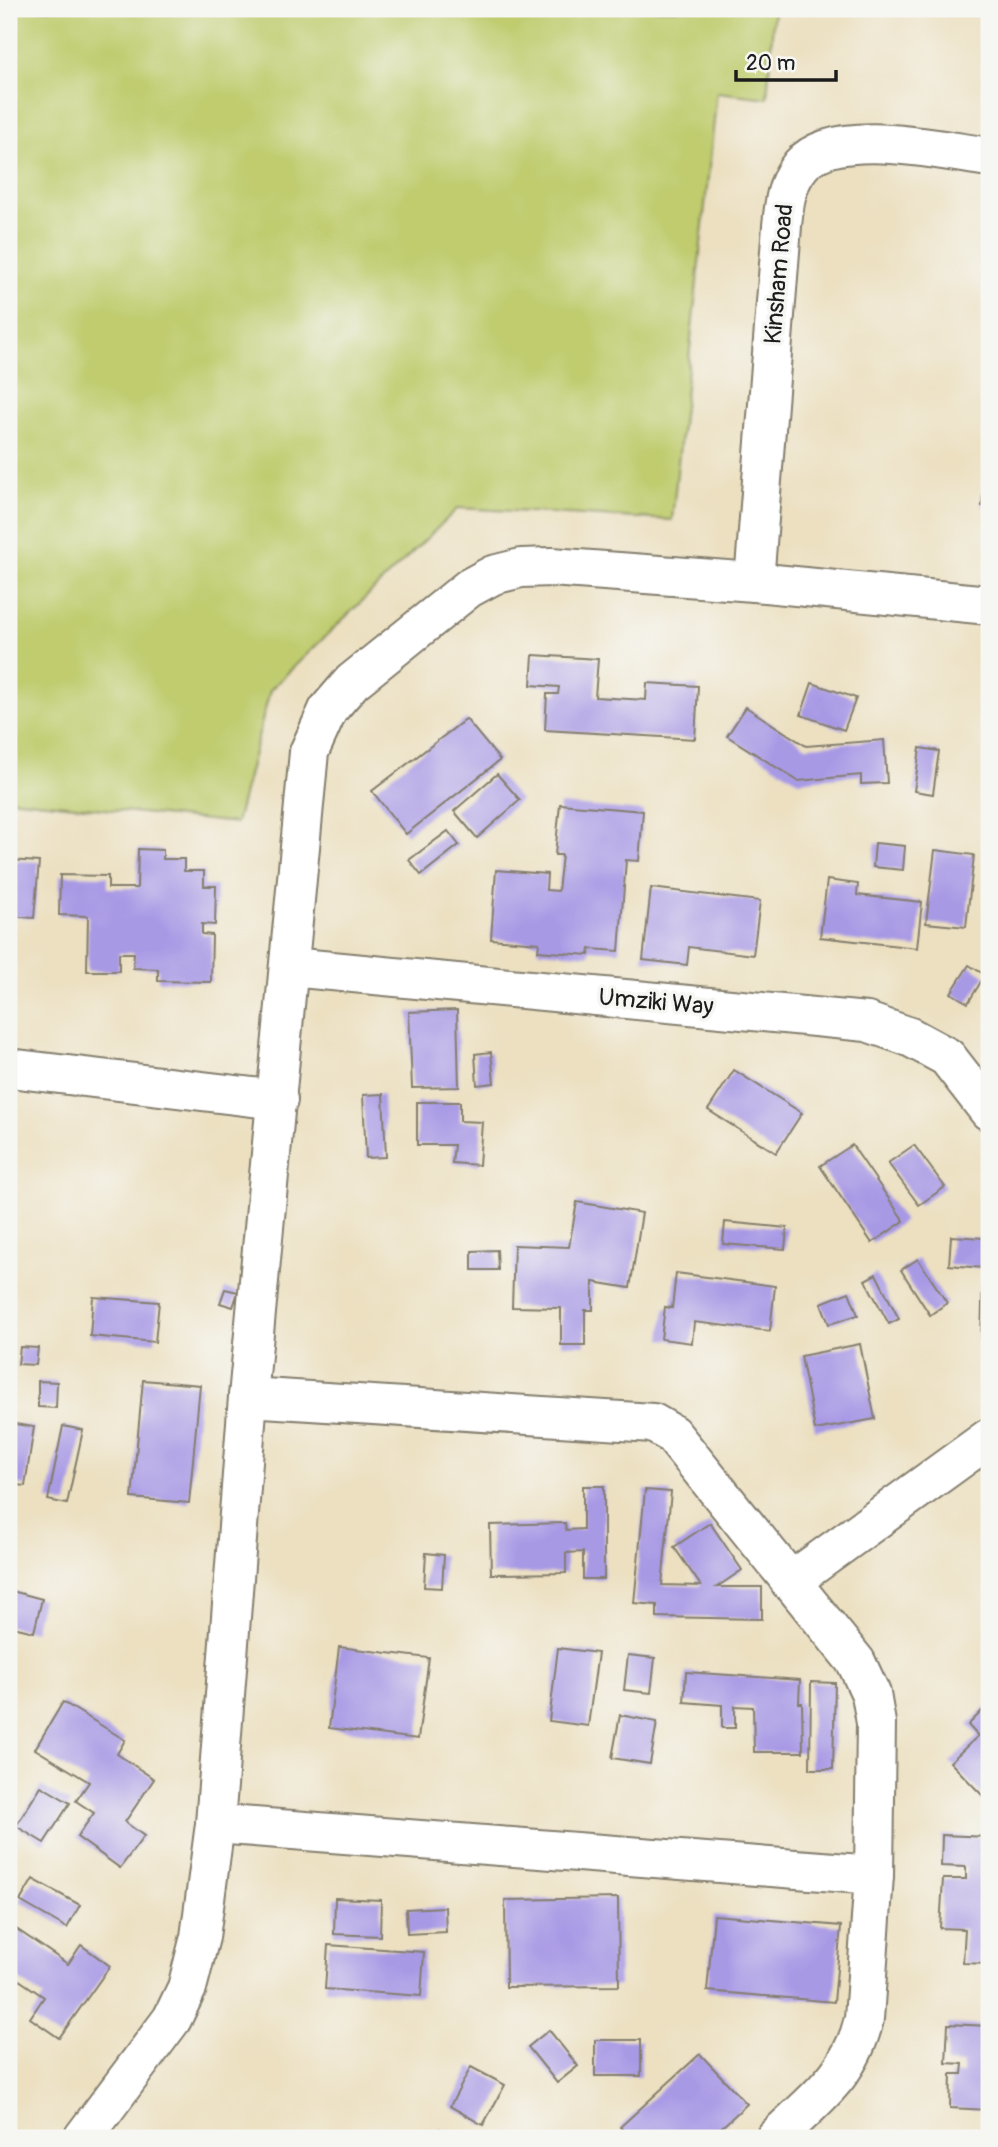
<svg xmlns="http://www.w3.org/2000/svg" width="998" height="2147" font-family="Pangolin,sans-serif">
<rect width="100%" height="100%" fill="#f6f6f2"/>
<filter id="ink" filterUnits="userSpaceOnUse"><feTurbulence type="fractalNoise" baseFrequency=".0143" numOctaves="2"/><feDisplacementMap in="SourceGraphic" scale="14" xChannelSelector="R" yChannelSelector="G"/><feConvolveMatrix kernelMatrix="1 2 1 2 8 2 1 2 1" color-interpolation-filters="sRGB"/></filter>
<filter id="wash" filterUnits="userSpaceOnUse"><feTurbulence type="fractalNoise" baseFrequency=".00686" numOctaves="4" result="noise"/><feDisplacementMap in="SourceGraphic" scale="28" xChannelSelector="R" yChannelSelector="G"/><feGaussianBlur stdDeviation="1.57" result="paint"/><feColorMatrix in="noise" values="0 0 0 0 0 0 0 0 0 0 0 0 0 0 0 0 0 1.4 0 .05"/><feComposite in="paint" operator="in"/></filter>
<g filter="url(#wash)">
<rect width="100%" height="100%" fill="#ece0c1"/>
<polygon fill="#c0cc6e" stroke="#6e7445" stroke-width="2" points="9,9 774,9 767,98 717,92 672,520 458,508 270,690 236,823 9,799"/>
<g id="blocks">
<g fill="#a899e5">
<polygon points="987,291 989,291 989,327 984,327"/>
<polygon points="986,461 989,461 989,506 982,506"/>
<polygon points="533,655 598,659 595,697 646,700 647,683 698,686 695,739 545,730 547,694 558,694 559,687 531,685"/>
<polygon points="812,683 856,698 844,730 801,715"/>
<polygon points="746,707 806,746 884,740 887,783 861,784 861,775 798,781 727,736"/>
<polygon points="466,719 500,760 406,834 372,791"/>
<polygon points="920,748 939,751 933,794 914,791"/>
<polygon points="497,774 520,800 477,838 454,811"/>
<polygon points="560,804 643,811 639,861 626,860 619,951 590,949 589,955 538,951 539,943 491,939 496,870 547,874 546,890 558,891 562,855 555,855"/>
<polygon points="448,831 459,845 421,875 409,860"/>
<polygon points="875,843 905,846 903,870 873,867"/>
<polygon points="138,849 163,850 163,859 184,859 184,871 204,871 204,886 216,886 215,925 202,924 202,934 212,935 211,982 158,981 158,969 133,968 134,953 119,953 119,971 87,971 88,916 59,915 60,875 108,876 108,888 137,888"/>
<polygon points="935,850 974,855 966,927 926,923"/>
<polygon points="9,860 39,862 34,918 9,916"/>
<polygon points="827,880 858,884 857,895 922,902 917,948 820,937"/>
<polygon points="651,888 760,901 753,955 689,947 687,965 643,960"/>
<polygon points="969,965 985,975 968,1003 951,993"/>
<polygon points="457,1010 459,1087 412,1088 409,1012"/>
<polygon points="491,1052 494,1083 477,1085 475,1054"/>
<polygon points="734,1070 802,1113 776,1153 708,1110"/>
<polygon points="383,1094 386,1157 366,1158 363,1095"/>
<polygon points="417,1102 460,1102 460,1121 482,1122 479,1165 452,1163 454,1145 417,1145"/>
<polygon points="852,1145 904,1221 872,1243 820,1166"/>
<polygon points="914,1145 945,1187 919,1205 888,1163"/>
<polygon points="577,1202 642,1213 630,1288 593,1282 593,1310 585,1310 585,1345 561,1345 561,1308 512,1307 514,1245 569,1247"/>
<polygon points="985,1214 989,1214 989,1340 981,1340 983,1268 949,1265 951,1236 984,1238"/>
<polygon points="725,1222 787,1228 785,1249 723,1244"/>
<polygon points="497,1250 498,1270 472,1270 472,1251"/>
<polygon points="918,1259 947,1303 930,1315 901,1270"/>
<polygon points="676,1273 775,1286 770,1331 694,1322 692,1343 661,1339 665,1307 672,1308"/>
<polygon points="876,1274 899,1319 889,1324 865,1280"/>
<polygon points="225,1289 238,1292 233,1307 220,1303"/>
<polygon points="849,1292 858,1315 829,1324 821,1303"/>
<polygon points="93,1297 159,1302 155,1342 90,1336"/>
<polygon points="860,1344 875,1419 815,1430 801,1356"/>
<polygon points="20,1347 38,1348 36,1365 18,1364"/>
<polygon points="143,1380 200,1385 189,1503 132,1498"/>
<polygon points="38,1381 57,1382 56,1408 38,1407"/>
<polygon points="9,1423 34,1427 25,1486 9,1484"/>
<polygon points="63,1426 83,1430 67,1504 48,1500"/>
<polygon points="583,1486 604,1486 604,1579 583,1579 583,1552 566,1553 566,1573 491,1574 490,1525 565,1523 566,1530 583,1529"/>
<polygon points="645,1490 671,1492 662,1585 701,1586 674,1547 710,1523 742,1570 717,1587 762,1587 762,1619 657,1617 657,1605 634,1603"/>
<polygon points="426,1553 444,1555 442,1588 424,1587"/>
<polygon points="12,1591 42,1599 34,1632 9,1626 9,1604"/>
<polygon points="339,1647 429,1658 418,1739 329,1728"/>
<polygon points="558,1648 598,1653 588,1726 549,1721"/>
<polygon points="628,1655 655,1658 651,1693 624,1690"/>
<polygon points="686,1672 800,1680 799,1703 802,1703 803,1752 754,1752 753,1707 735,1706 735,1728 722,1728 722,1705 684,1702"/>
<polygon points="811,1682 835,1683 833,1769 810,1769"/>
<polygon points="63,1702 125,1740 117,1754 154,1779 125,1822 144,1836 120,1868 77,1837 94,1813 76,1801 89,1782 35,1749"/>
<polygon points="989,1704 989,1792 984,1797 950,1762 978,1736 968,1725"/>
<polygon points="620,1715 657,1722 650,1764 612,1758"/>
<polygon points="41,1786 70,1803 44,1843 16,1826"/>
<polygon points="942,1835 989,1837 989,1964 963,1963 965,1929 940,1928 943,1879 966,1879 966,1867 941,1866"/>
<polygon points="33,1879 80,1905 67,1928 20,1901"/>
<polygon points="335,1898 381,1900 380,1936 334,1934"/>
<polygon points="618,1898 619,1986 506,1987 505,1900"/>
<polygon points="445,1907 446,1932 407,1934 406,1909"/>
<polygon points="714,1915 841,1926 834,2002 707,1991"/>
<polygon points="9,1924 68,1964 81,1945 110,1966 59,2038 30,2018 44,1997 9,1973"/>
<polygon points="328,1945 424,1952 421,1996 325,1989"/>
<polygon points="948,2024 989,2026 989,2110 950,2108 951,2074 962,2074 963,2064 946,2063"/>
<polygon points="549,2030 578,2066 557,2083 528,2047"/>
<rect x="595" y="2040" width="46" height="36"/>
<polygon points="700,2054 747,2104 710,2138 630,2138 620,2127"/>
<polygon points="471,2067 505,2085 483,2125 450,2106"/>
<polygon points="440,2129 456,2138 434,2138"/>
</g>
</g>
</g>
<g filter="url(#ink)">
<use href="#blocks" fill-opacity="0" stroke="#847e6e" stroke-width="2"/>
<g fill="none" stroke-linecap="round" stroke-linejoin="round">
<defs>
<g id="minor">
<path d="M754 582 782 226C784 204 786 183 801 165 835 125 943 151 989 157"/>
<polyline points="290,967 867,1022 910,1037 947,1057 989,1111"/>
<polyline points="9,1068 278,1100"/>
<path d="M248 1397 653 1423 672 1434 856 1662 871 1694 876 1723 874 1875 864 2019C851 2075 815 2099 775 2138"/>
<polyline points="790,1582 989,1438"/>
<polyline points="215,1824 874,1875"/>
<polyline points="83,2138 172,2019 187,1988 200,1937 215,1824 248,1397 309,752 328,710 352,682 469,588 493,575 521,568 551,567 754,582 989,605"/>
</g>
</defs>
<use href="#minor" stroke="#847e6e" stroke-width="42"/>
<use href="#minor" stroke="#fff" stroke-width="38"/>
</g>
</g>
<g text-anchor="middle" dominant-baseline="central" stroke-width="7" stroke-linejoin="round" paint-order="stroke">
<g font-size="24" fill="#1c1c1c" stroke="#f6f6f2">
<text transform="translate(779 274) rotate(-85)">Kinsham Road</text>
<text transform="translate(656 1002) rotate(5)">Umziki Way</text>
</g>
</g>
<rect width="998" height="2147" fill="none" stroke="#f6f6f2" stroke-width="35"/>
<path d="M736 70v10h100v-10" fill="none" stroke="#1c1c1c" stroke-width="3.5"/>
<text x="746" y="70" font-size="21" fill="#1c1c1c" stroke="#f6f6f2" stroke-width="5" paint-order="stroke">20 m</text>
</svg>
